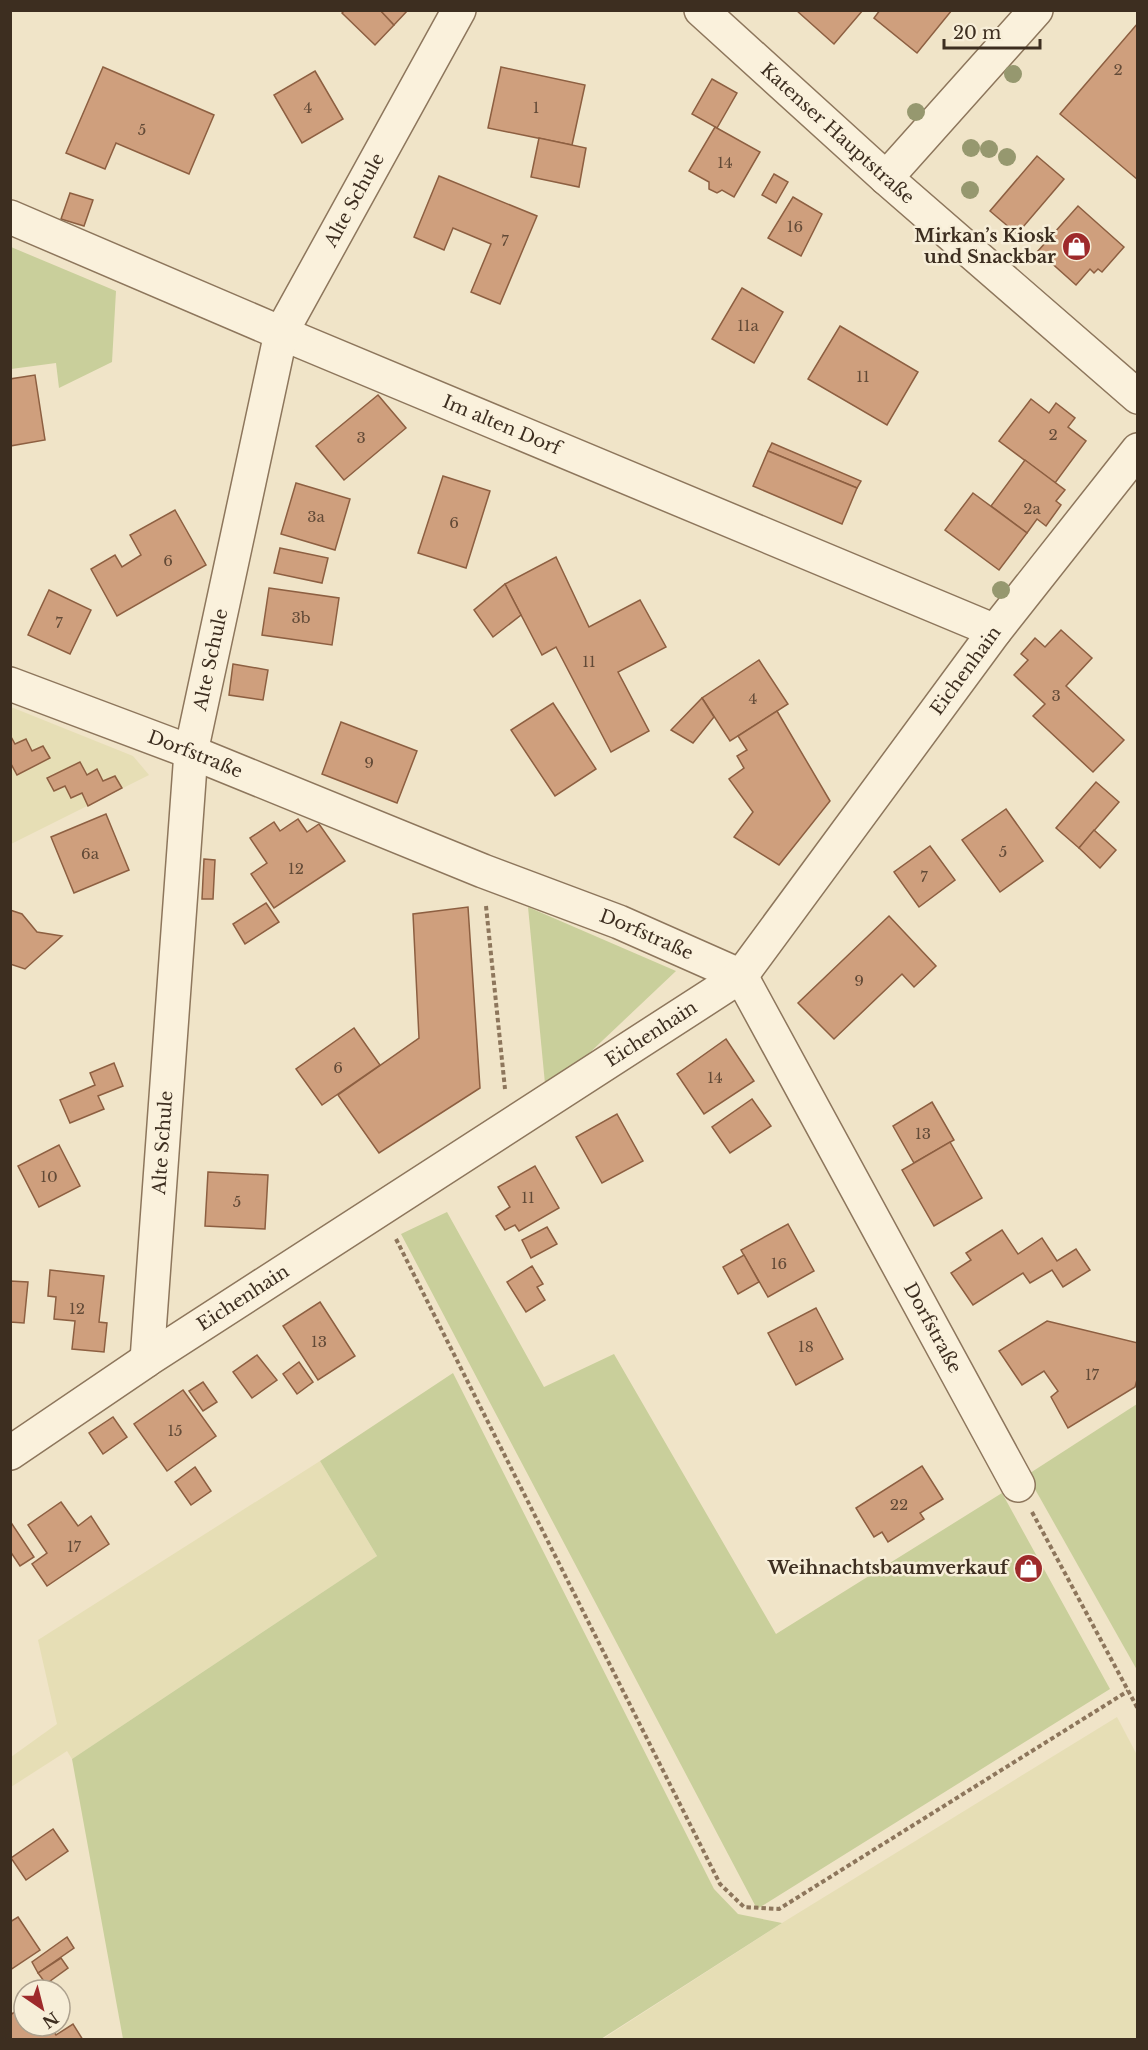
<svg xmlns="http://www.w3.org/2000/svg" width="1148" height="2050" font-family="'Libre Baskerville',serif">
<rect width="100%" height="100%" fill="#f0e4c8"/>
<g fill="#e6deb5">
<polygon points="11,707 133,756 149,775 11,844"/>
<polygon points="320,1461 377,1556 72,1759 67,1751 11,1787 11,1757 57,1724 38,1640"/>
<polygon points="1117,1717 1137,1755 1137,2039 601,2040 782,1923"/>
</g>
<g fill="#c9cf9b">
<polygon points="11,247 116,291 112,362 59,388 56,363 11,369"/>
<polygon points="528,907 676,971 546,1094"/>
<polygon points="447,1212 544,1387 614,1354 776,1634 1002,1493 1110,1689 757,1909 401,1234"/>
<polygon points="453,1373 714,1889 738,1914 782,1923 601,2039 123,2039 72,1759 377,1556 320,1461"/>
<polygon points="1137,1404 1137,1670 1027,1475"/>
</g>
<g fill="#cf9f7d" stroke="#8d5f41" stroke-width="1.5">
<polygon points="345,10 380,10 394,25 375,45 342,13"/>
<polygon points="380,10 408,10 394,25"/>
<polygon points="796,10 863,10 834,44"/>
<polygon points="880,10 952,10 917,53 874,18"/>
<polygon points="1138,23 1138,180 1060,114"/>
<polygon points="103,67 214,115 189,174 116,143 105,169 66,153"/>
<polygon points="501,67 585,85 572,145 488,128"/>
<polygon points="315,71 343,119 302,143 274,95"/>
<polygon points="712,79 737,93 717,128 692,114"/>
<polygon points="715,127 760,152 734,197 722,190 717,193 709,189 709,182 689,171"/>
<polygon points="539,138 586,148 579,187 531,177"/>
<polygon points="1037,156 1064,179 1017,234 990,211"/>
<polygon points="774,174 788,182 776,203 762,195"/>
<polygon points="439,176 537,216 500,304 471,292 491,244 453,228 444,250 414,237"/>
<polygon points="70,193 93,200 84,226 61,219"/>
<polygon points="793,197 822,214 801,256 768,238"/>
<polygon points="1078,206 1124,247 1102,272 1098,269 1094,273 1090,269 1076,285 1038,251"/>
<polygon points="742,288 783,312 754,363 712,339"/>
<polygon points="840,326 918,372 887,425 808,379"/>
<polygon points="35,375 45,440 10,446 10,379"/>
<polygon points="378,395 406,428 344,480 316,446"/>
<polygon points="1031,399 1049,413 1056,403 1075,418 1068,427 1086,441 1055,483 999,441"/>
<polygon points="772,443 861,481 857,488 768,451"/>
<polygon points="768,451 857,488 842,524 753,486"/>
<polygon points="1025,460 1065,490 1056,501 1061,505 1046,526 1037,519 1027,533 991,506"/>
<polygon points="443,476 490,491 466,568 418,553"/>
<polygon points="296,483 350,499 335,550 281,534"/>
<polygon points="973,493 1027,533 999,570 945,530"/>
<polygon points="175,510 206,565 117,616 91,569 115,555 122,567 141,555 130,535"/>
<polygon points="280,548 328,558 322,583 274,573"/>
<polygon points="556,557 589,627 640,600 666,647 618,672 649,731 611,752 556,647 542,655 505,584"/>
<polygon points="505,584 521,615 493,637 474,610"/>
<polygon points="269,588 339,598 332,645 262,635"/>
<polygon points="49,590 91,610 70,654 28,635"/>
<polygon points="1061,630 1092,658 1066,686 1124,740 1093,772 1033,716 1045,704 1014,675 1028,660 1021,654 1035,638 1045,647"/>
<polygon points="759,660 788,704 730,741 702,698"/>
<polygon points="233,664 268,670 263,700 229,695"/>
<polygon points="702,698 714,717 693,743 671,730"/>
<polygon points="553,703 596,769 555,796 511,730"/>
<polygon points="777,711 830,801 779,865 734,837 753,812 729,779 744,768 737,756 747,750 738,736"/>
<polygon points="341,722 417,751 397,803 322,774"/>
<polygon points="10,735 15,744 26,739 32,751 43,746 50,758 17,775 10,762"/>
<polygon points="80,762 87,775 97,769 103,781 115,776 122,788 88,806 82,793 71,798 65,786 54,791 47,778"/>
<polygon points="1096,782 1119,802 1079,848 1056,828"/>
<polygon points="1006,809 1043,861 1000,892 962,840"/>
<polygon points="106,814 129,870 74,893 51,837"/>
<polygon points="298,819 307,832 319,824 345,861 274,908 251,874 267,863 250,838 274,822 280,831"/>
<polygon points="1094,830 1116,850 1100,868 1079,848"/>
<polygon points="930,846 955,880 919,907 894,872"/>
<polygon points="204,859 215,860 213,899 202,899"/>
<polygon points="266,903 279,922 245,944 233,924"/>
<polygon points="468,907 480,1088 379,1153 338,1095 419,1038 413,914"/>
<polygon points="10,910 22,914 37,932 62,936 25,969 10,964"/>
<polygon points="889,916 936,966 914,987 902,974 834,1039 798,1003"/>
<polygon points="354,1028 380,1065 322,1105 296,1069"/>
<polygon points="726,1039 754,1081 704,1114 677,1074"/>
<polygon points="114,1063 123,1086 98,1096 104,1109 70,1123 60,1100 95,1085 90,1073"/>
<polygon points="752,1099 771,1126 730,1153 712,1127"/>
<polygon points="932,1102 954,1140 914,1163 893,1126"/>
<polygon points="617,1114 643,1161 602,1183 576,1137"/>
<polygon points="950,1142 982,1198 934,1226 902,1170"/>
<polygon points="59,1145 80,1186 39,1207 18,1166"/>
<polygon points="535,1166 559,1208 519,1231 515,1225 505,1230 496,1216 510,1207 498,1187"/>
<polygon points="208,1172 268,1175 265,1229 205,1226"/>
<polygon points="788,1224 814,1271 768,1297 741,1250"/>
<polygon points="547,1227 557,1244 531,1258 522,1240"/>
<polygon points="1002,1230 1018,1254 1042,1238 1057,1261 1076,1249 1090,1270 1063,1287 1052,1270 1030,1283 1023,1273 973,1305 951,1273 971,1260 966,1253"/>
<polygon points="744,1255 759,1282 738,1294 723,1267"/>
<polygon points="532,1266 543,1284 537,1287 545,1300 526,1312 507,1282"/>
<polygon points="50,1270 104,1276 99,1322 107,1323 104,1352 72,1349 75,1321 54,1319 56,1297 48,1296"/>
<polygon points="10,1281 28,1282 24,1323 10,1322"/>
<polygon points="320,1302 355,1356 318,1380 283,1326"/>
<polygon points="816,1308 843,1359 796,1385 768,1333"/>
<polygon points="1047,1321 1138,1343 1138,1376 1135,1387 1068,1428 1051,1397 1058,1391 1044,1371 1022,1385 999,1351"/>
<polygon points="257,1355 277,1380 252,1398 233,1372"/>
<polygon points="299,1362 313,1382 297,1394 283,1374"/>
<polygon points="203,1382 217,1402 203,1411 189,1391"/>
<polygon points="183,1390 216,1436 167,1471 134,1424"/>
<polygon points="113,1417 127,1437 103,1454 89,1433"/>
<polygon points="922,1466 943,1499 920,1513 924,1519 888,1542 882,1532 874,1537 856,1508"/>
<polygon points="195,1467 211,1491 191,1505 175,1482"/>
<polygon points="61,1502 78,1526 91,1516 109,1544 47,1586 32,1564 47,1553 28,1525"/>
<polygon points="10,1521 34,1557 20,1566 10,1551"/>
<polygon points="53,1829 68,1851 26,1880 11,1858"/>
<polygon points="18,1917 40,1950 10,1970 10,1922"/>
<polygon points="67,1937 74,1948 38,1973 32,1962"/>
<polygon points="61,1958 68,1968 46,1984 38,1973"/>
<polygon points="24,2006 24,2026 50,2026 56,2035 73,2024 83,2040 10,2040 10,2015"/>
</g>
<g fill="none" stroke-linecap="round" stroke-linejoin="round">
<defs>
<g id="minor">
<polyline points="886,178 1036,10"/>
<path id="s1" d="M10 217 281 333 995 631"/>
<path id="s2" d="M10 684 191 752 483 871 619 922 741 976 1018 1485"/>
<path id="s3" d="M147 1360 191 752 281 333 459 10"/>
<path id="s4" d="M10 1453 147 1360 741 976 995 631 1138 450"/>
</g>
<g id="tertiary">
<path id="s5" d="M701 10 886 178 1138 397"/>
</g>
</defs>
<use href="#minor" stroke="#8d765c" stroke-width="36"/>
<use href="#tertiary" stroke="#8d765c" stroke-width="36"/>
<g stroke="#8d765c" stroke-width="4" stroke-dasharray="4.5 3" stroke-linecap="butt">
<polyline points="486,906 505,1089"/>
<polyline points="396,1239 720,1884 744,1907 779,1909 1128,1691"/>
<polyline points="1032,1512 1138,1709"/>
</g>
<use href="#minor" stroke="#faf1dc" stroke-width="33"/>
<use href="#tertiary" stroke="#faf1dc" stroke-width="33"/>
</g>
<g fill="#96986f">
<circle cx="1013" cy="74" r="9"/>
<circle cx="916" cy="112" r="9"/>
<circle cx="971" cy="148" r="9"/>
<circle cx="989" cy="149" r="9"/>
<circle cx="1007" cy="157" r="9"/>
<circle cx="970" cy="190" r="9"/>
<circle cx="1001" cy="590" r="9"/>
</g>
<defs>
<symbol id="shop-disc" viewBox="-11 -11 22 22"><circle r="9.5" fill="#9e2a2b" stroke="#f7eed8"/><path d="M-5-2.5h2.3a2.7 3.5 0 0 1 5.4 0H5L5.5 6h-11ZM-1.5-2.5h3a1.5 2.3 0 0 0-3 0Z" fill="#fff"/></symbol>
</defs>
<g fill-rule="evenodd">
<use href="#shop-disc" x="1060" y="230" width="33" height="33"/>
<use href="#shop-disc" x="1012" y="1552" width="33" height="33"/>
</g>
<g text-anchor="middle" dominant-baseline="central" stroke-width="5" stroke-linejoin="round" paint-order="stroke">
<g font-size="15" fill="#624a37">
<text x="1118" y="69">2</text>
<text x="308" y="107">4</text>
<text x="536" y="107">1</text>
<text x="142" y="129">5</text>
<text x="725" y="162">14</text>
<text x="795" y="226">16</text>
<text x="505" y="240">7</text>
<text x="748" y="325">11a</text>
<text x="863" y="376">11</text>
<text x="1053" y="434">2</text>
<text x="361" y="437">3</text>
<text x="1032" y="508">2a</text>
<text x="316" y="516">3a</text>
<text x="454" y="522">6</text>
<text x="168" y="560">6</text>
<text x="301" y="617">3b</text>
<text x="59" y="622">7</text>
<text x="589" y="661">11</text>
<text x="1056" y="695">3</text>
<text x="753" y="698">4</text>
<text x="369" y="762">9</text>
<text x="1003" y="851">5</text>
<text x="90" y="853">6a</text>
<text x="296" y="868">12</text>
<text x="924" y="876">7</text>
<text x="859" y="980">9</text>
<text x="338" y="1067">6</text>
<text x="715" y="1077">14</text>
<text x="923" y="1133">13</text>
<text x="49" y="1176">10</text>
<text x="528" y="1197">11</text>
<text x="237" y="1201">5</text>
<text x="779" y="1263">16</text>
<text x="77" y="1308">12</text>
<text x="319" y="1341">13</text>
<text x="806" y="1346">18</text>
<text x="1092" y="1374">17</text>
<text x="175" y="1430">15</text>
<text x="899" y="1504">22</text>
<text x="74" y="1546">17</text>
</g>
<g font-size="18" fill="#3d2e20" stroke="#f7eed8">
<text stroke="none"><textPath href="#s5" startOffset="184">Katenser Hauptstraße</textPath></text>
<text stroke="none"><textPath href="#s3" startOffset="1190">Alte Schule</textPath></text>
<text stroke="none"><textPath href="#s1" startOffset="534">Im alten Dorf</textPath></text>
<text stroke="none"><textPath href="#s3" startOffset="704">Alte Schule</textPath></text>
<text stroke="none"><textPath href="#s4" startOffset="1252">Eichenhain</textPath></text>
<text stroke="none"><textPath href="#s2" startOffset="198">Dorfstraße</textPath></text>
<text stroke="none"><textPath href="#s2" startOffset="684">Dorfstraße</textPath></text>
<text stroke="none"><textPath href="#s4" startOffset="766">Eichenhain</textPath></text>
<text stroke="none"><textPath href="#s3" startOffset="218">Alte Schule</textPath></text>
<text stroke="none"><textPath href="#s4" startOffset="280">Eichenhain</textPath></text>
<text stroke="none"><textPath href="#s2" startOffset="1188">Dorfstraße</textPath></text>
</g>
<g font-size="18" font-weight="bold" fill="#3d2e20" stroke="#f7eed8" text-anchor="end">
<text x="1056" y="236">Mirkan’s Kiosk<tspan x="1056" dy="21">und Snackbar</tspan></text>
<text x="1008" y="1568">Weihnachtsbaumverkauf</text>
</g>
</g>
<rect width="1148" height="2050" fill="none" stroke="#3d2e20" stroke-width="24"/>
<g transform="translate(42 2008) rotate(145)"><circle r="28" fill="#f7eed8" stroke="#ada18e" stroke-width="1.5"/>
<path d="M0-4.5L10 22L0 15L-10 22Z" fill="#9e2a2b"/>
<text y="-9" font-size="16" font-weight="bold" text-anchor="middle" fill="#3d2e20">N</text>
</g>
<path d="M944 39v9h96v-9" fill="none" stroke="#3d2e20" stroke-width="3"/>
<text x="953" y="39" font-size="18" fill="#3d2e20" stroke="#f7eed8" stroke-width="4.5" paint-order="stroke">20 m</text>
</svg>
